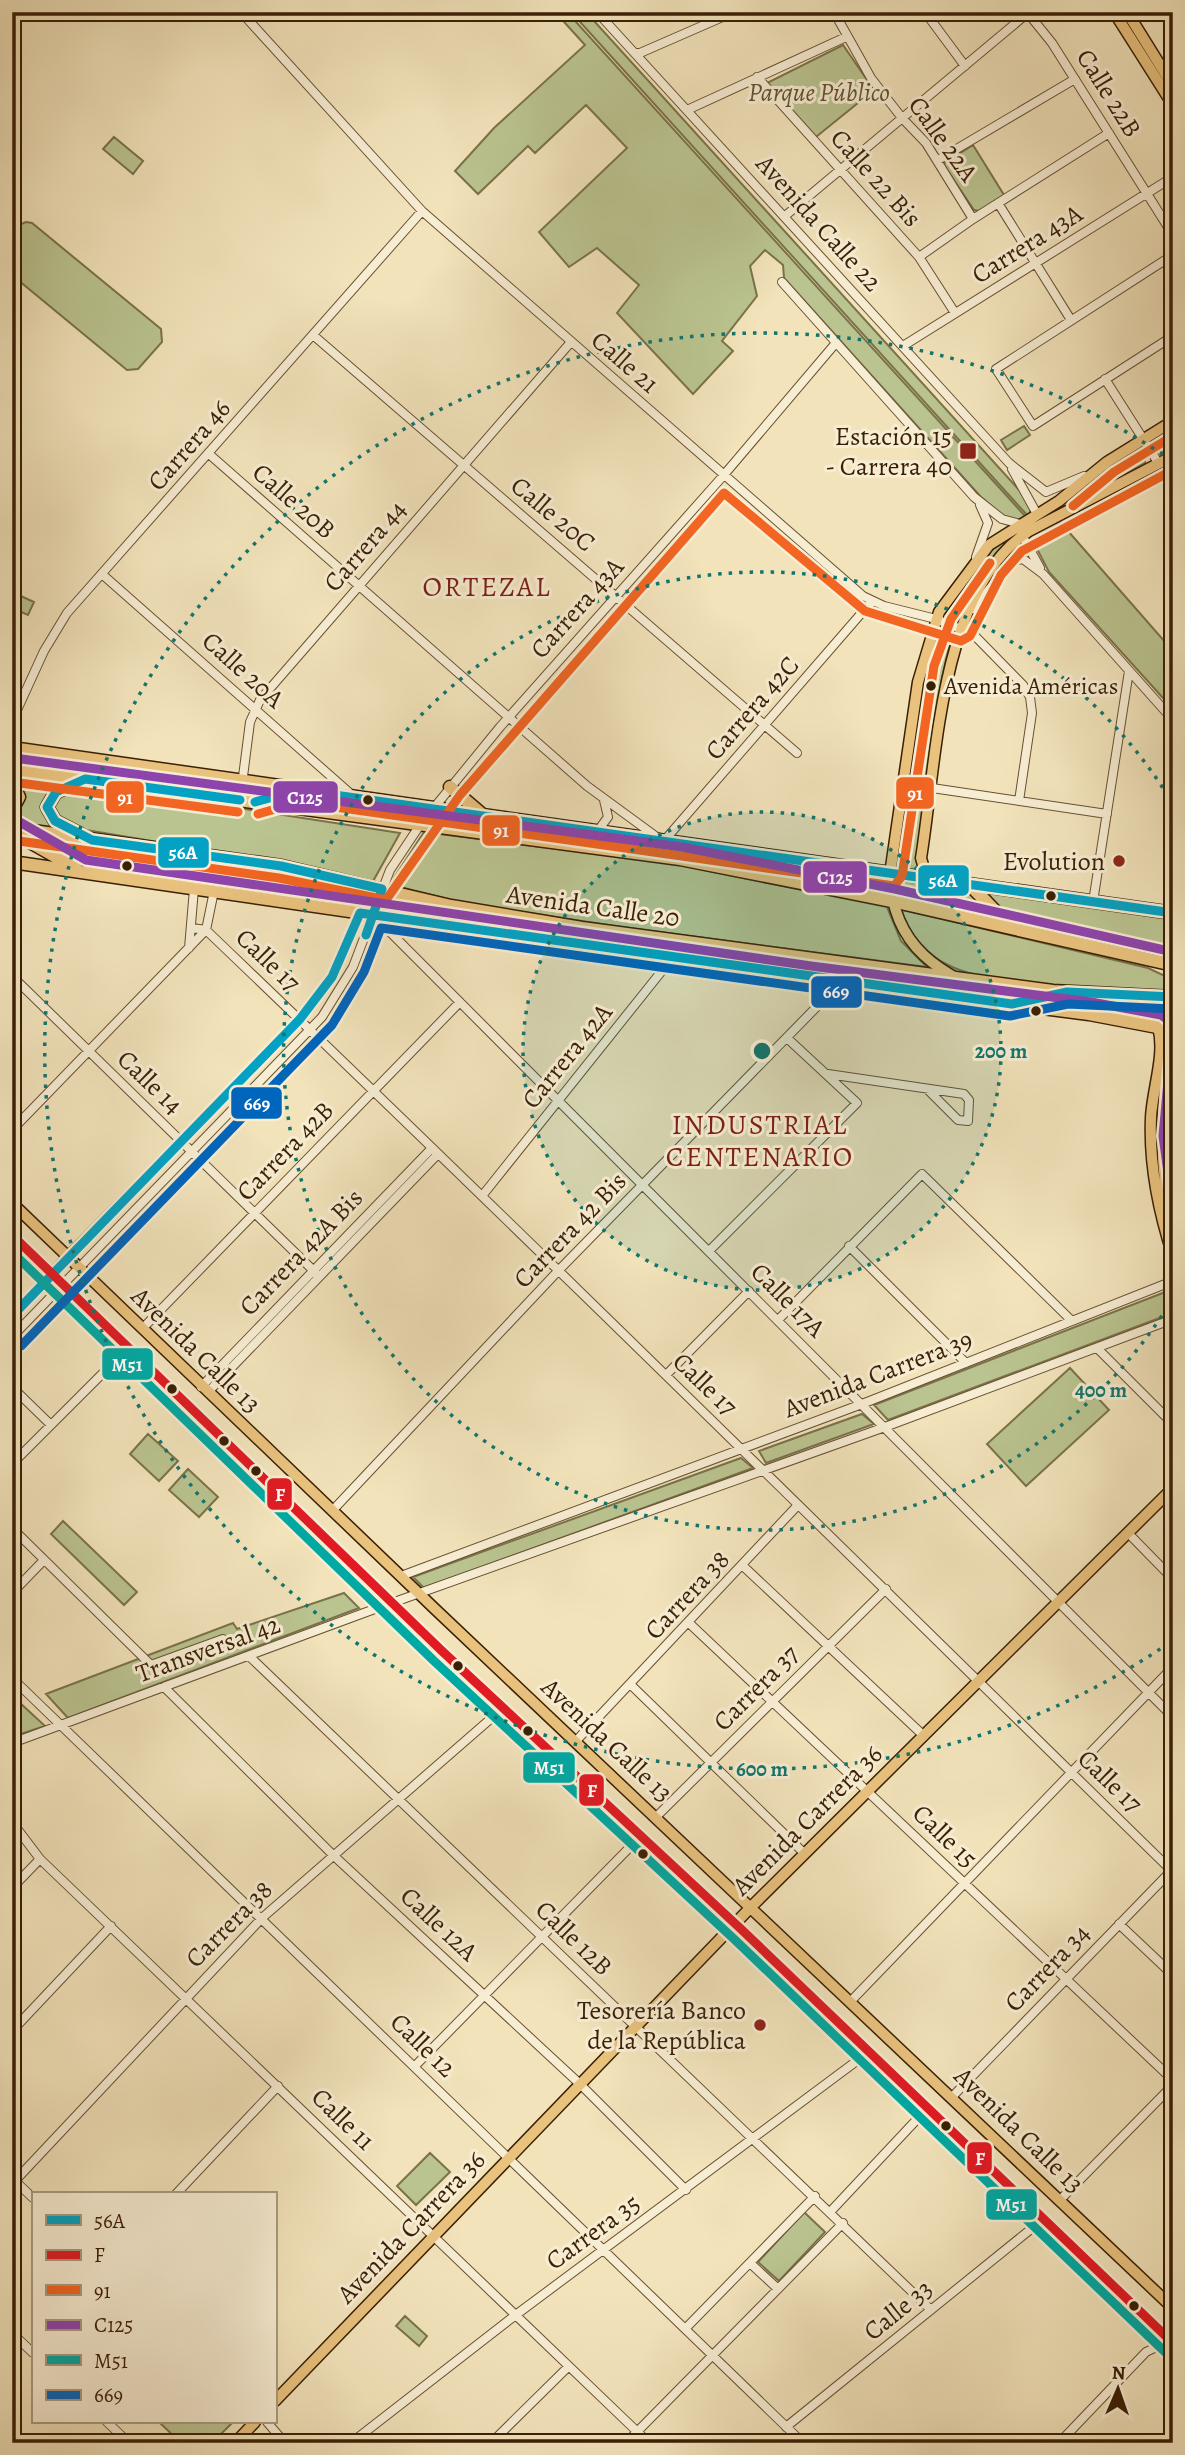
<svg xmlns="http://www.w3.org/2000/svg" width="1185" height="2455" font-family="Alegreya,serif">
	<style>
		.green { fill: #bac490; stroke: #7a724a; stroke-width: 2 }
		.lines { fill: none; stroke-linecap: round; stroke-linejoin: round }
		.minor-casing { stroke: #685032; stroke-width: 10 }
		.major-casing { stroke: #3a1f05; stroke-width: 13 }
		.highway-casing { stroke: #3a1f05; stroke-width: 15 }
		.minor { stroke: #f7edd3; stroke-width: 8 }
		.major { stroke: #e9c27e; stroke-width: 10 }
		.highway { stroke: #e9c27e; stroke-width: 12 }
		.bus-1-casing { stroke: #f7edd3; stroke-width: 14 }
		.bus-2-casing { stroke: #f7edd3; stroke-width: 14 }
		.bus-3-casing { stroke: #f7edd3; stroke-width: 14 }
		.bus-4-casing { stroke: #f7edd3; stroke-width: 14 }
		.bus-5-casing { stroke: #f7edd3; stroke-width: 14 }
		.bus-6-casing { stroke: #f7edd3; stroke-width: 14 }
		.bus-1 { stroke: #03a2c4; stroke-width: 9 }
		.bus-2 { stroke: #e01b24; stroke-width: 9 }
		.bus-3 { stroke: #f26522; stroke-width: 9 }
		.bus-4 { stroke: #8e44ad; stroke-width: 9 }
		.bus-5 { stroke: #00a9a4; stroke-width: 9 }
		.bus-6 { stroke: #0065bd; stroke-width: 9 }
		.ring { fill: none; stroke: #0f766e; stroke-width: 3.5; stroke-dasharray: 3.5 7 }
		.poi-dot { fill: #8f2418; stroke: #f7edd3; stroke-width: 2.5 }
		.bus-dot { fill: #3a1f05; stroke: #f7edd3; stroke-width: 2.5 }
		.labels { text-anchor: middle; dominant-baseline: central; stroke-width: 6; stroke-linejoin: round; paint-order: stroke }
		.bus-label { font-size: 24px; fill: #3a1f05; stroke: #f7edd3; text-anchor: start }
		.park-label { font-size: 26px; font-style: italic; fill: #60512f; stroke: #f7edd3 }
		.street-label { font-size: 26px; fill: #3a1f05; stroke: #f7edd3 }
		.poi-label { font-size: 26px; fill: #3a1f05; stroke: #f7edd3; text-anchor: end }
		.neighbourhood-label { font-size: 28px; letter-spacing: 2px; fill: #7a1f14; stroke: #f7edd3 }
		.centre { fill: #0f766e; stroke: #f7edd3; stroke-width: 3.5 }
		.ring-label { font-size: 21px; text-anchor: middle; font-weight: bold; fill: #0f766e; stroke: #f7edd3; stroke-width: 6; stroke-linejoin: round; paint-order: stroke }
		.line-badge { stroke: #f7edd3; stroke-width: 2.5 }
		.badge-label { font-size: 19px; text-anchor: middle; font-weight: bold; fill: #fff }
	</style>
	<rect width="100%" height="100%" fill="#f2e3bb"/>
	<filter id="stains"><feTurbulence type="fractalNoise" baseFrequency=".00286" numOctaves="4"/><feColorMatrix values="0 0 0 0 .2 0 0 0 0 .09 0 0 0 0 .02 0 0 0 .5 -.17"/></filter>
	<radialGradient id="worn" r=".72"><stop offset=".6" stop-color="#630" stop-opacity="0"/><stop offset="1" stop-color="#630" stop-opacity=".3"/></radialGradient>
	<path class="green" d="M 555,12 L 567,12 L 1025,516 C 1009,528 995,508 981,497 L 784,278 L 783,265 L 765,250 L 750,266 L 757,296 L 722,341 L 733,351 L 693,394 L 617,313 L 639,285 L 597,248 L 569,267 L 539,232 L 627,148 L 586,105 L 535,153 L 528,146 L 478,194 L 455,171 L 494,128 L 585,45 Z
		M 571,12 L 586,12 L 1021,492 L 1031,507 L 1030,513 L 1027,515 Z
		M 843,45 L 874,90 L 816,137 L 767,83 Z
		M 114,137 L 143,161 L 133,174 L 103,149 Z
		M 973,145 L 1004,195 L 979,211 L 974,210 L 943,164 Z
		M 26,222 L 32,223 L 161,329 L 162,342 L 138,369 L 127,370 L 12,275 C 12,258 5,228 26,222 Z
		M 1024,426 L 1030,435 L 1007,450 L 1001,440 Z
		M 1173,427 L 1173,447 L 1161,453 L 1154,438 Z
		M 1135,451 L 1145,454 L 1145,463 L 1067,504 L 1083,487 Z
		M 1061,523 L 1173,651 L 1172,708 L 1049,572 L 1035,545 L 1038,536 Z
		M 1024,528 L 991,560 L 959,617 L 947,617 L 945,610 L 989,552 Z
		M 12,592 L 34,602 L 28,615 L 12,608 Z
		M 938,632 L 951,637 L 942,678 L 918,849 L 919,873 L 896,871 L 924,682 Z
		M 12,754 L 236,786 L 238,789 L 229,793 L 12,765 Z
		M 12,775 L 66,783 L 49,790 L 42,803 L 46,818 L 61,830 L 12,823 L 23,799 Z
		M 89,785 L 400,833 L 372,883 L 297,865 L 86,830 L 67,825 L 55,816 L 55,798 L 70,790 Z
		M 304,795 L 390,807 L 396,816 L 278,799 Z
		M 446,815 L 649,843 L 654,850 L 442,821 Z
		M 424,832 L 669,863 L 887,907 L 901,941 L 927,967 L 621,927 L 463,903 L 396,886 L 394,878 Z
		M 31,838 L 244,870 L 285,896 L 77,865 Z
		M 678,848 L 816,868 L 818,874 L 815,878 L 807,878 L 682,853 Z
		M 829,869 L 883,877 L 883,889 L 881,892 L 831,883 L 827,879 Z
		M 261,871 L 324,880 L 369,893 L 362,908 L 310,900 Z
		M 896,877 L 966,890 L 989,912 L 939,900 L 929,903 L 897,895 Z
		M 987,891 L 1173,919 L 1171,958 L 1023,924 C 1006,917 995,907 987,891 Z
		M 388,898 L 562,931 L 561,938 L 388,912 L 385,906 Z
		M 900,909 L 1148,968 L 1165,976 L 1171,991 C 1113,988 997,990 948,965 C 925,954 908,933 900,909 Z
		M 576,936 L 672,947 L 671,954 L 574,940 Z
		M 689,949 L 891,979 L 903,988 L 687,956 Z
		M 1056,1000 L 1165,1004 L 1164,1021 L 1148,1015 Z
		M 1173,1289 L 1173,1313 L 888,1420 L 874,1405 Z
		M 1070,1368 L 1109,1410 L 1026,1486 L 987,1444 Z
		M 862,1414 L 874,1424 L 766,1463 L 759,1451 Z
		M 148,1434 L 178,1461 L 159,1481 L 130,1454 Z
		M 741,1458 L 753,1468 L 424,1588 L 413,1577 Z
		M 188,1469 L 218,1497 L 199,1517 L 169,1490 Z
		M 63,1521 L 137,1592 L 124,1605 L 51,1534 Z
		M 344,1593 L 359,1608 L 68,1718 L 46,1694 L 233,1623 L 237,1629 Z
		M 19,1702 L 45,1726 L 12,1737 L 12,1705 Z
		M 430,2153 L 450,2172 L 416,2205 L 397,2186 Z
		M 804,2212 L 825,2232 L 779,2281 L 758,2262 Z
		M 405,2316 L 427,2336 L 419,2346 L 396,2326 Z
		M 159,2422 L 233,2422 L 212,2443 L 181,2443 Z"/>
	<g class="lines">
		<g class="minor-casing">
			<path id="minor" d="M 241,12 L 422,211 L 863,596 L 884,606 L 936,619 L 973,634 L 1023,685 L 1030,697 L 1032,713 L 1019,801
				M 597,12 L 1009,463 L 1046,492 L 1084,476
				M 834,12 L 871,78 L 902,118 L 926,143 L 973,219
				M 925,12 L 965,66
				M 1027,12 L 1052,43 L 1173,235
				M 635,53 L 640,53 L 734,12
				M 757,77 L 919,257 L 955,313
				M 687,110 L 846,37
				M 938,160 L 1075,79
				M 998,203 L 1071,320
				M 785,216 L 1029,12
				M 1173,255 L 996,369 L 1033,426 L 1173,336
				M 919,257 L 973,219 L 1109,133
				M 782,282 L 974,497 L 1002,519 L 1020,524
				M 313,335 L 797,753
				M 903,346 L 1173,177
				M 1105,379 L 1159,464
				M 209,454 L 587,786 L 658,838
				M 1012,469 L 1037,514
				M 1022,535 L 1040,568
				M 976,557 L 988,523 L 980,505
				M 103,575 L 352,795
				M 973,609 L 1012,561 L 1023,559 L 1043,574 L 1166,712
				M 12,721 L 44,651 L 67,613 L 422,211
				M 932,788 L 1107,814
				M 240,800 L 250,722 L 260,700 L 571,342
				M 597,832 L 608,817 L 604,800
				M 663,842 L 872,601
				M 1093,902 L 1129,671
				M 373,915 L 1173,1717
				M 192,928 L 206,930 C 531,1241 851,1557 1173,1872
				M 189,948 L 194,889
				M 12,976 L 319,1276
				M 828,1074 L 964,1094 L 969,1100 L 968,1121 L 958,1120 L 927,1089
				M 12,1130 L 206,930 L 214,891
				M 482,1196 L 685,942
				M 849,1246 L 966,1363
				M 709,1251 L 857,1103 L 787,1038
				M 12,1316 L 67,1256 L 300,1019 L 332,977 L 360,913 L 377,897
				M 778,1320 L 922,1174 L 1072,1321
				M 142,1329 L 460,1002
				M 12,1337 L 322,1017 L 353,967 L 390,870 L 420,825 L 500,727 L 723,476 L 835,344
				M 1097,1348 L 1173,1424
				M 666,1375 L 749,1291
				M 12,1387 L 51,1425
				M 201,1387 L 432,1148
				M 208,1392 L 438,1154
				M 12,1464 L 121,1355
				M 332,1511 L 558,1271 L 841,982
				M 12,1528 L 151,1665 L 223,1639
				M 1128,1533 L 1173,1579
				M 743,1566 L 924,1736
				M 401,1576 L 862,1404 L 1173,1281
				M 12,1593 L 44,1560
				M 689,1623 L 1173,2080
				M 249,1656 L 931,2310
				M 12,1678 L 803,2443
				M 631,1685 L 805,1854
				M 164,1687 L 333,1855 L 581,2085 L 686,2190
				M 575,1742 L 798,1505
				M 12,1743 L 372,1610 L 885,1427 L 1173,1319
				M 656,1817 L 886,1589
				M 12,1822 L 40,1859 L 649,2443
				M 12,1888 L 40,1859
				M 1119,1924 L 1173,1975
				M 851,2001 L 1173,1667
				M 12,2031 L 111,1926
				M 415,2066 L 634,1843
				M 952,2097 L 1173,1869
				M 12,2178 L 33,2198
				M 12,2184 L 262,1918 L 495,1715
				M 176,2194 L 278,2086
				M 1060,2200 L 1173,2085
				M 831,2211 L 921,2115
				M 750,2263 L 778,2289
				M 685,2329 L 815,2196
				M 12,2333 L 33,2353
				M 107,2422 L 129,2443
				M 267,2422 L 285,2443
				M 786,2427 L 1036,2225
				M 351,2443 L 517,2314 L 862,2057
				M 491,2443 L 568,2367
				M 626,2443 L 843,2223
				M 1059,2443 L 1146,2352 L 1173,2339"/>
		</g>
		<g class="major-casing">
			<path id="major" d="M 1114,12 L 1173,105
				M 1127,12 L 1173,86
				M 12,23 L 21,12
				M 927,879 L 921,858 C 937,761 939,589 1029,531 L 1173,456
				M 1003,1000 C 941,974 892,949 890,874 L 918,682 L 939,612 L 989,545 L 1059,501 L 1107,462 L 1173,421
				M 1173,1010 C 1165,1083 1154,1153 1173,1226
				M 1158,1027 C 1166,1054 1152,1090 1151,1118 C 1149,1166 1158,1210 1173,1256
				M 12,1203 L 436,1610 L 1173,2308
				M 12,1249 C 397,1620 785,1986 1173,2355
				M 275,2401 L 752,1906 L 1173,1488
				M 235,2443 L 255,2422"/>
		</g>
		<g class="highway-casing">
			<path id="highway" d="M 12,748 L 1173,913
				M 12,770 L 680,859 L 892,901 L 1173,965
				M 12,782 L 19,797 L 12,810
				M 450,787 L 484,816
				M 12,828 L 281,866 L 451,906 L 582,928 L 1053,991 L 1173,997
				M 12,832 L 76,868
				M 80,834 L 55,821 L 47,807 L 56,792 L 84,780
				M 12,862 L 809,978 L 1089,1014 L 1173,1030
				M 241,864 L 302,903
				M 970,885 L 1000,916 L 1016,926"/>
		</g>
		<use href="#minor" class="minor"/>
		<use href="#major" class="major"/>
		<use href="#highway" class="highway"/>
		<g class="bus-1-casing">
			<path id="bus-1" d="M 240,800 L 85,779 L 56,792 L 47,807 L 55,821 L 92,840 L 281,866 L 382,889 L 366,935
				M 255,802 L 299,790 L 1173,913
				M 12,1316 L 300,1019 L 332,977 L 360,913 L 1012,1004 L 1067,992 L 1173,997"/>
		</g>
		<g class="bus-2-casing">
			<path id="bus-2" d="M 12,1235 L 442,1651 L 742,1930 L 1173,2343"/>
		</g>
		<g class="bus-3-casing">
			<path id="bus-3" d="M 1073,506 L 1114,472 L 1173,436
				M 12,782 L 238,812
				M 258,814 L 300,802 L 894,886 L 902,876 L 934,666 L 951,619 L 990,563
				M 12,840 L 279,878 L 386,900 L 460,795 L 724,493 L 865,611 L 961,641 L 970,636 L 1001,575 L 1022,551 L 1173,470"/>
		</g>
		<g class="bus-4-casing">
			<path id="bus-4" d="M 14,758 L 682,847 L 895,889 L 1173,952
				M 18,821 L 86,860 L 811,966 L 1091,1002 L 1161,1015 L 1169,1021 L 1172,1037 L 1163,1136 L 1173,1210"/>
		</g>
		<g class="bus-5-casing">
			<path id="bus-5" d="M 12,1252 L 433,1660 L 734,1939 L 1165,2352"/>
		</g>
		<g class="bus-6-casing">
			<path id="bus-6" d="M 21,1346 L 332,1025 L 364,972 L 381,928 L 1010,1016 L 1068,1004 L 1172,1009"/>
		</g>
		<use href="#bus-1" class="bus-1"/>
		<use href="#bus-2" class="bus-2"/>
		<use href="#bus-3" class="bus-3"/>
		<use href="#bus-4" class="bus-4"/>
		<use href="#bus-5" class="bus-5"/>
		<use href="#bus-6" class="bus-6"/>
	</g>
	<circle cx="762" cy="1051" r="239" fill="#0f766e" fill-opacity=".12"/>
	<g class="ring">
		<circle cx="762" cy="1051" r="239"/>
		<path d="M1173 1298A479 479 0 1 1 1173 804"/>
		<path d="M1169 1643A718 718 0 1 1 1169 459"/>
	</g>
	<g class="poi-dot">
		<rect x="959" y="442" width="18" height="18" rx="3.5"/>
		<circle cx="1119" cy="861" r="7"/>
		<circle cx="760" cy="2025" r="7"/>
	</g>
	<g class="bus-dot">
		<circle cx="931" cy="686" r="6"/>
		<circle cx="368" cy="800" r="6"/>
		<circle cx="127" cy="866" r="6"/>
		<circle cx="1051" cy="896" r="6"/>
		<circle cx="1036" cy="1011" r="6"/>
		<circle cx="172" cy="1389" r="6"/>
		<circle cx="224" cy="1441" r="6"/>
		<circle cx="256" cy="1471" r="6"/>
		<circle cx="458" cy="1666" r="6"/>
		<circle cx="528" cy="1731" r="6"/>
		<circle cx="643" cy="1854" r="6"/>
		<circle cx="946" cy="2126" r="6"/>
		<circle cx="1134" cy="2306" r="6"/>
	</g>
	<g class="labels">
		<g class="bus-label">
			<text x="944" y="686">Avenida Américas</text>
		</g>
		<g class="park-label">
			<text x="819" y="92">Parque Público</text>
		</g>
		<g class="street-label">
			<text transform="translate(1109 93) rotate(58)">Calle 22B</text>
			<text transform="translate(943 139) rotate(54)">Calle 22A</text>
			<text transform="translate(876 178) rotate(48)">Calle 22 Bis</text>
			<text transform="translate(819 223) rotate(48)">Avenida Calle 22</text>
			<text transform="translate(1027 244) rotate(-32)">Carrera 43A</text>
			<text transform="translate(625 362) rotate(41)">Calle 21</text>
			<text transform="translate(189 445) rotate(-49)">Carrera 46</text>
			<text transform="translate(294 501) rotate(41)">Calle 20B</text>
			<text transform="translate(553 514) rotate(40)">Calle 20C</text>
			<text transform="translate(365 546) rotate(-49)">Carrera 44</text>
			<text transform="translate(577 608) rotate(-48)">Carrera 43A</text>
			<text transform="translate(243 670) rotate(42)">Calle 20A</text>
			<text transform="translate(752 708) rotate(-49)">Carrera 42C</text>
			<text transform="translate(593 906) rotate(8)">Avenida Calle 20</text>
			<text transform="translate(268 960) rotate(44)">Calle 17</text>
			<text transform="translate(567 1056) rotate(-51)">Carrera 42A</text>
			<text transform="translate(150 1082) rotate(44)">Calle 14</text>
			<text transform="translate(285 1151) rotate(-46)">Carrera 42B</text>
			<text transform="translate(570 1230) rotate(-46)">Carrera 42 Bis</text>
			<text transform="translate(301 1252) rotate(-46)">Carrera 42A Bis</text>
			<text transform="translate(788 1300) rotate(45)">Calle 17A</text>
			<text transform="translate(196 1350) rotate(44)">Avenida Calle 13</text>
			<text transform="translate(878 1374) rotate(-21)">Avenida Carrera 39</text>
			<text transform="translate(705 1384) rotate(44)">Calle 17</text>
			<text transform="translate(687 1595) rotate(-47)">Carrera 38</text>
			<text transform="translate(208 1649) rotate(-20)">Transversal 42</text>
			<text transform="translate(756 1688) rotate(-45)">Carrera 37</text>
			<text transform="translate(607 1740) rotate(43)">Avenida Calle 13</text>
			<text transform="translate(1110 1781) rotate(44)">Calle 17</text>
			<text transform="translate(807 1820) rotate(-45)">Avenida Carrera 36</text>
			<text transform="translate(945 1836) rotate(44)">Calle 15</text>
			<text transform="translate(229 1924) rotate(-45)">Carrera 38</text>
			<text transform="translate(439 1924) rotate(43)">Calle 12A</text>
			<text transform="translate(574 1938) rotate(44)">Calle 12B</text>
			<text transform="translate(1047 1968) rotate(-46)">Carrera 34</text>
			<text transform="translate(423 2045) rotate(44)">Calle 12</text>
			<text transform="translate(343 2119) rotate(44)">Calle 11</text>
			<text transform="translate(1019 2130) rotate(44)">Avenida Calle 13</text>
			<text transform="translate(411 2227) rotate(-46)">Avenida Carrera 36</text>
			<text transform="translate(593 2232) rotate(-36)">Carrera 35</text>
			<text transform="translate(898 2310) rotate(-39)">Calle 33</text>
		</g>
		<g class="poi-label">
			<text x="952" y="436">Estación 15<tspan x="952" dy="30">- Carrera 40</tspan></text>
			<text x="1105" y="861">Evolution</text>
			<text x="746" y="2010">Tesorería Banco<tspan x="746" dy="30">de la República</tspan></text>
		</g>
		<g class="neighbourhood-label">
			<text x="487" y="587">ORTEZAL</text>
			<text x="760" y="1125">INDUSTRIAL<tspan x="760" dy="32">CENTENARIO</tspan></text>
		</g>
	</g>
	<circle cx="762" cy="1051" r="10" class="centre"/>
	<g class="ring-label">
		<text x="1001" y="1058">200 m</text>
		<text x="1101" y="1397">400 m</text>
		<text x="762" y="1776">600 m</text>
	</g>
	<g class="line-badge">
		<rect x="895" y="776" width="40" height="34" rx="7" fill="#f26522"/>
		<rect x="272" y="780" width="67" height="34" rx="7" fill="#8e44ad"/>
		<rect x="105" y="780" width="40" height="34" rx="7" fill="#f26522"/>
		<rect x="481" y="814" width="40" height="33" rx="7" fill="#f26522"/>
		<rect x="157" y="836" width="53" height="33" rx="7" fill="#03a2c4"/>
		<rect x="802" y="860" width="66" height="34" rx="7" fill="#8e44ad"/>
		<rect x="917" y="864" width="53" height="33" rx="7" fill="#03a2c4"/>
		<rect x="810" y="975" width="53" height="34" rx="7" fill="#0065bd"/>
		<rect x="230" y="1086" width="53" height="34" rx="7" fill="#0065bd"/>
		<rect x="101" y="1347" width="53" height="34" rx="7" fill="#00a9a4"/>
		<rect x="266" y="1477" width="27" height="34" rx="7" fill="#e01b24"/>
		<rect x="522" y="1751" width="54" height="33" rx="7" fill="#00a9a4"/>
		<rect x="578" y="1773" width="27" height="34" rx="7" fill="#e01b24"/>
		<rect x="966" y="2141" width="27" height="34" rx="7" fill="#e01b24"/>
		<rect x="985" y="2188" width="53" height="33" rx="7" fill="#00a9a4"/>
	</g>
	<g class="badge-label">
		<text x="915" y="800">91</text>
		<text x="305" y="804">C125</text>
		<text x="125" y="804">91</text>
		<text x="501" y="837">91</text>
		<text x="183" y="859">56A</text>
		<text x="835" y="884">C125</text>
		<text x="943" y="887">56A</text>
		<text x="836" y="998">669</text>
		<text x="257" y="1110">669</text>
		<text x="127" y="1371">M51</text>
		<text x="280" y="1501">F</text>
		<text x="549" y="1774">M51</text>
		<text x="592" y="1797">F</text>
		<text x="980" y="2165">F</text>
		<text x="1011" y="2211">M51</text>
	</g>
	<rect width="1185" height="2455" fill="none" stroke="#f2e3bb" stroke-width="42"/>
	<rect x="14" y="14" width="1157" height="2427" fill="none" stroke="#3a1f05" stroke-width="3.5"/>
	<rect x="21" y="21" width="1143" height="2413" fill="none" stroke="#3a1f05" stroke-width="2"/>
	<rect x="32" y="2192" width="245" height="231" fill="#f7edd3" stroke="#ab9b81" stroke-width="2"/>
	<rect x="46" y="2215" width="35" height="10" fill="#03a2c4" stroke="#ab9b81" stroke-width="2"/>
	<text x="94" y="2228" font-size="21" fill="#3a1f05">56A</text>
	<rect x="46" y="2250" width="35" height="10" fill="#e01b24" stroke="#ab9b81" stroke-width="2"/>
	<text x="94" y="2262" font-size="21" fill="#3a1f05">F</text>
	<rect x="46" y="2285" width="35" height="10" fill="#f26522" stroke="#ab9b81" stroke-width="2"/>
	<text x="94" y="2298" font-size="21" fill="#3a1f05">91</text>
	<rect x="46" y="2320" width="35" height="10" fill="#8e44ad" stroke="#ab9b81" stroke-width="2"/>
	<text x="94" y="2332" font-size="21" fill="#3a1f05">C125</text>
	<rect x="46" y="2355" width="35" height="10" fill="#00a9a4" stroke="#ab9b81" stroke-width="2"/>
	<text x="94" y="2368" font-size="21" fill="#3a1f05">M51</text>
	<rect x="46" y="2390" width="35" height="10" fill="#0065bd" stroke="#ab9b81" stroke-width="2"/>
	<text x="94" y="2402" font-size="21" fill="#3a1f05">669</text>
	<g transform="translate(1118 2389) rotate(2)" stroke="#f7edd3" stroke-width="5" paint-order="stroke">
	<path d="M0-5L12 26L0 18L-12 26Z" fill="#3a1f05"/>
	<text y="-10" font-size="19" font-weight="bold" text-anchor="middle" fill="#3a1f05">N</text>
	</g>
	<rect width="100%" height="100%" filter="url(#stains)"/>
	<rect width="100%" height="100%" fill="url(#worn)"/>
</svg>
